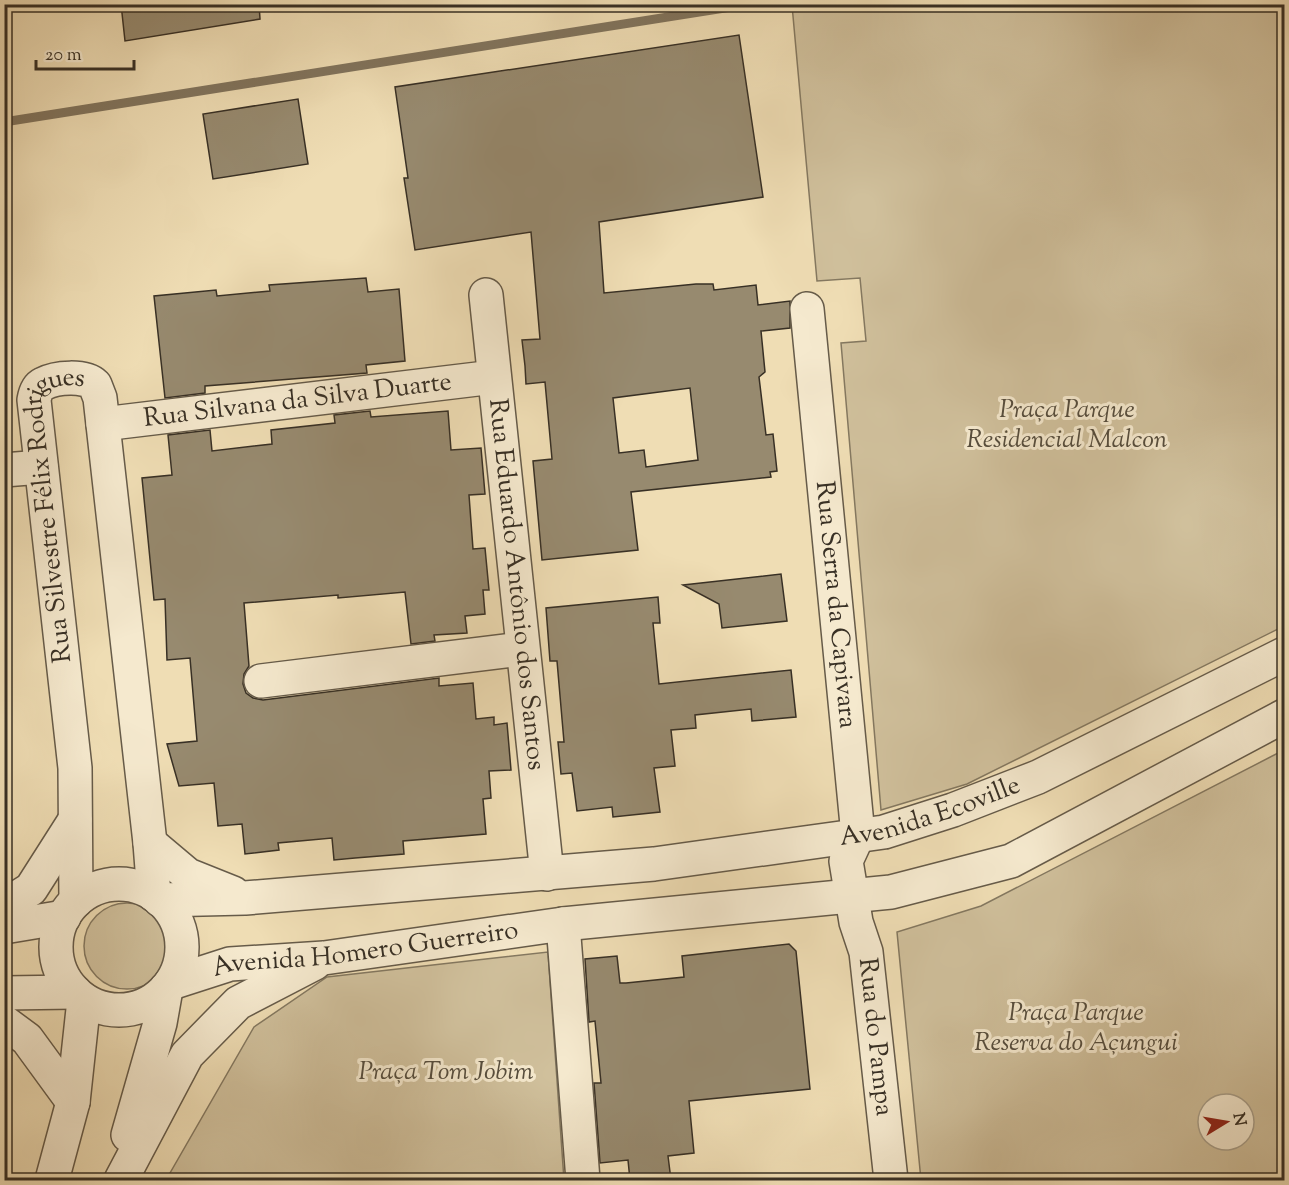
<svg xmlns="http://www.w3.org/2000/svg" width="1289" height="1185" font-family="'Sorts Mill Goudy',serif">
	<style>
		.green { fill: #d0c09c; stroke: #847860; stroke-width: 1.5; fill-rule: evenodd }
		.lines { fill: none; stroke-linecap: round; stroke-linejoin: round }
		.stream { stroke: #81745d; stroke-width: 9 }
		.building { fill: #978a6f; stroke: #383025; stroke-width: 1.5; fill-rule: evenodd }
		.minor-casing { stroke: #665b49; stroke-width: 36 }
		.minor { stroke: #f5e9ce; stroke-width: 33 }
		.labels { text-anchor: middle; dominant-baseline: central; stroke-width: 6; stroke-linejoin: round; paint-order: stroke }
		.street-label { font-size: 26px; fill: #383025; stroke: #f5e9ce }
		.park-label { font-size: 26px; font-style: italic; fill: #564d3d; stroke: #f5e9ce }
	</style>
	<rect width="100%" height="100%" fill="#efddb4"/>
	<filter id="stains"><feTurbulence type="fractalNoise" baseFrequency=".00333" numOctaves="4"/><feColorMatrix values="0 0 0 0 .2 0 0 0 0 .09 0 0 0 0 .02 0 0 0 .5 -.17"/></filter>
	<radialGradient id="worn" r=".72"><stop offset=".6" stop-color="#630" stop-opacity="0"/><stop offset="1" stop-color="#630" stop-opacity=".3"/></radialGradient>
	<path class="green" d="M 792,5 L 1284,5 L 1284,626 L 967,784 L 881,810 L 841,343 L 866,341 L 860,278 L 817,281 Z
		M 1284,750 L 1284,1180 L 921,1180 L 897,932 L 981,906 ZM 1208,1104 L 1244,1104 L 1244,1140 L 1208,1140 Z
		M84 946a43 43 0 1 1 86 0a43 43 0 1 1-86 0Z
		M 548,952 L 564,1180 L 166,1180 L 254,1027 L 327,977 Z"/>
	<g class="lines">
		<path class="stream" d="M 4,122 L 750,4"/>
	</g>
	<path class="building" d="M 121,4 L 259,4 L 260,19 L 125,41 Z
		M 739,35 L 763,197 L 599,222 L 604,293 L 696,284 L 713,284 L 714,290 L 756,285 L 758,305 L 790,301 L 790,328 L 761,331 L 765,372 L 759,377 L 766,435 L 773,434 L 777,471 L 770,472 L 771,477 L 631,492 L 638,550 L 542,560 L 533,461 L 552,459 L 545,382 L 526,384 L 525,366 L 522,340 L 540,339 L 531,232 L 415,250 L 404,178 L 408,178 L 395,87 ZM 690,388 L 698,460 L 646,467 L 644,450 L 619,453 L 613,398 Z
		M 298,99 L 308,164 L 213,179 L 203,114 Z
		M 366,278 L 368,292 L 399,289 L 405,361 L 366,365 L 367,373 L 205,386 L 205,393 L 165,398 L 154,296 L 216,290 L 217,296 L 270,291 L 269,285 Z
		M 370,411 L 371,417 L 448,411 L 451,450 L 481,448 L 485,494 L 469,495 L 473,549 L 485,548 L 489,590 L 483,590 L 485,614 L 465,616 L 467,633 L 434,635 L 435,641 L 411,644 L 405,592 L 338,598 L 338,595 L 244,603 L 249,666 L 244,674 L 243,684 L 246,693 L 253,698 L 263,700 L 439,678 L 439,686 L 473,683 L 476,719 L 494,717 L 494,725 L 507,723 L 511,770 L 489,771 L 491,798 L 483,799 L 486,834 L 403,841 L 404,854 L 355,858 L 334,860 L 332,838 L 278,843 L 279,850 L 245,854 L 242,824 L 218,826 L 214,783 L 179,786 L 167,744 L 197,741 L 190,658 L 167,660 L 165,599 L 154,600 L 142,478 L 172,475 L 168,435 L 210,430 L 212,451 L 272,444 L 271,430 L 335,423 L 334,415 Z
		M 781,574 L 787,621 L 722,628 L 719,604 L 683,585 Z
		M 658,597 L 660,623 L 653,623 L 659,684 L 791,670 L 796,717 L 752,721 L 751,709 L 695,715 L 696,728 L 671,730 L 675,766 L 654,768 L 660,812 L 613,817 L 612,807 L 577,811 L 572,773 L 561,774 L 558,742 L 564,742 L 557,661 L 550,661 L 546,608 Z
		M 789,944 L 796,951 L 810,1089 L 689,1101 L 694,1153 L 668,1156 L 671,1180 L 630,1180 L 628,1160 L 600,1163 L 594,1083 L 601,1083 L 595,1021 L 589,1022 L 585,959 L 617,956 L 620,983 L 626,983 L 684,977 L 682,956 Z"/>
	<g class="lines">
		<g class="minor-casing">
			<g id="minor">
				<path id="s1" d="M 486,295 L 547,874"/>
				<path id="s2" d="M 807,309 L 858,835 L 846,861 L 856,922 L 866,952 L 891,1180"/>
				<path id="s3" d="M 103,424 L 494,377"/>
				<path d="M 4,470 L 41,467"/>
				<path d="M 261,681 L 521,649"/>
				<path d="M 150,843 L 188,875 L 233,893"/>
				<circle cx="119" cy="947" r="63"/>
				<path id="s4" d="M 160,900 L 245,898 L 654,864 L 884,832 L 953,810 L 1038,777 L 1284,654"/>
				<path id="s5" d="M 76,901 L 75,768 L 34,400 C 35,394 37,387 43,384 C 56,377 85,375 95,385 L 100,398 L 150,843 L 154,895"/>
				<path d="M 4,906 L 31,889 L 75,820"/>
				<path d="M 563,924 L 583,1180"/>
				<path d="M 4,927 L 64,917"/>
				<path id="s6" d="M 171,983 L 230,964 L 324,958 L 563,924 L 891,892 L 1011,861 L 1284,716"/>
				<path d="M 4,993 L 75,992"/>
				<path d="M 4,1022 L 27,1039 L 73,1102"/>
				<path d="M 128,1135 L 160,1023 L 166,989"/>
				<path d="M 52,1180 L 73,1102 L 84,1000"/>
				<path d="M 121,1180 L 187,1055 L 238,1003 L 315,963"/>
			</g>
		</g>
		<use href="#minor" class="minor"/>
	</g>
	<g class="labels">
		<g class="street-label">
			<text stroke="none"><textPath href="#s3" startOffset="196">Rua Silvana da Silva Duarte</textPath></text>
			<text stroke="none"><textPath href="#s5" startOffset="402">Rua Silvestre Félix Rodrigues</textPath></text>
			<text stroke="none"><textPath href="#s1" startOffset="291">Rua Eduardo Antônio dos Santos</textPath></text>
			<text stroke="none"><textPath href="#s2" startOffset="297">Rua Serra da Capivara</textPath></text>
			<text stroke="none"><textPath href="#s4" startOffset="777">Avenida Ecoville</textPath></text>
			<text stroke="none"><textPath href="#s6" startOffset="198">Avenida Homero Guerreiro</textPath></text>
			<text stroke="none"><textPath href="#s2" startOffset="736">Rua do Pampa</textPath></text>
		</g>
		<g class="park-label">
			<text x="1067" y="410">Praça Parque<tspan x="1067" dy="30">Residencial Malcon</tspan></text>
			<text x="1076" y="1013">Praça Parque<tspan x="1076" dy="30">Reserva do Açungui</tspan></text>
			<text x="446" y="1072">Praça Tom Jobim</text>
		</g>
	</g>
	<rect width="1289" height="1185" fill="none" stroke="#efddb4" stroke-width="24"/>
	<rect x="6" y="6" width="1277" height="1173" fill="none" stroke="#383025" stroke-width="3"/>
	<rect x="12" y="12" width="1265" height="1161" fill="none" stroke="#383025" stroke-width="1.5"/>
	<g transform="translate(1226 1122) rotate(79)"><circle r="28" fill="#f5e9ce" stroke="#a99f8a" stroke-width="1.5"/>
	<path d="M0-4.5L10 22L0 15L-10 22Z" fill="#8f2418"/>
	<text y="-9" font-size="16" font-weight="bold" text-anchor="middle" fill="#383025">N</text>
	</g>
	<path d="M36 60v9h98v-9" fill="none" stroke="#383025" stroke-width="3"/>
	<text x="45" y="60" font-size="18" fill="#383025" stroke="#f5e9ce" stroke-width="4.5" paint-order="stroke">20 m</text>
	<rect width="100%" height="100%" filter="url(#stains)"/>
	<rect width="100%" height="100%" fill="url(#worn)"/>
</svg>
